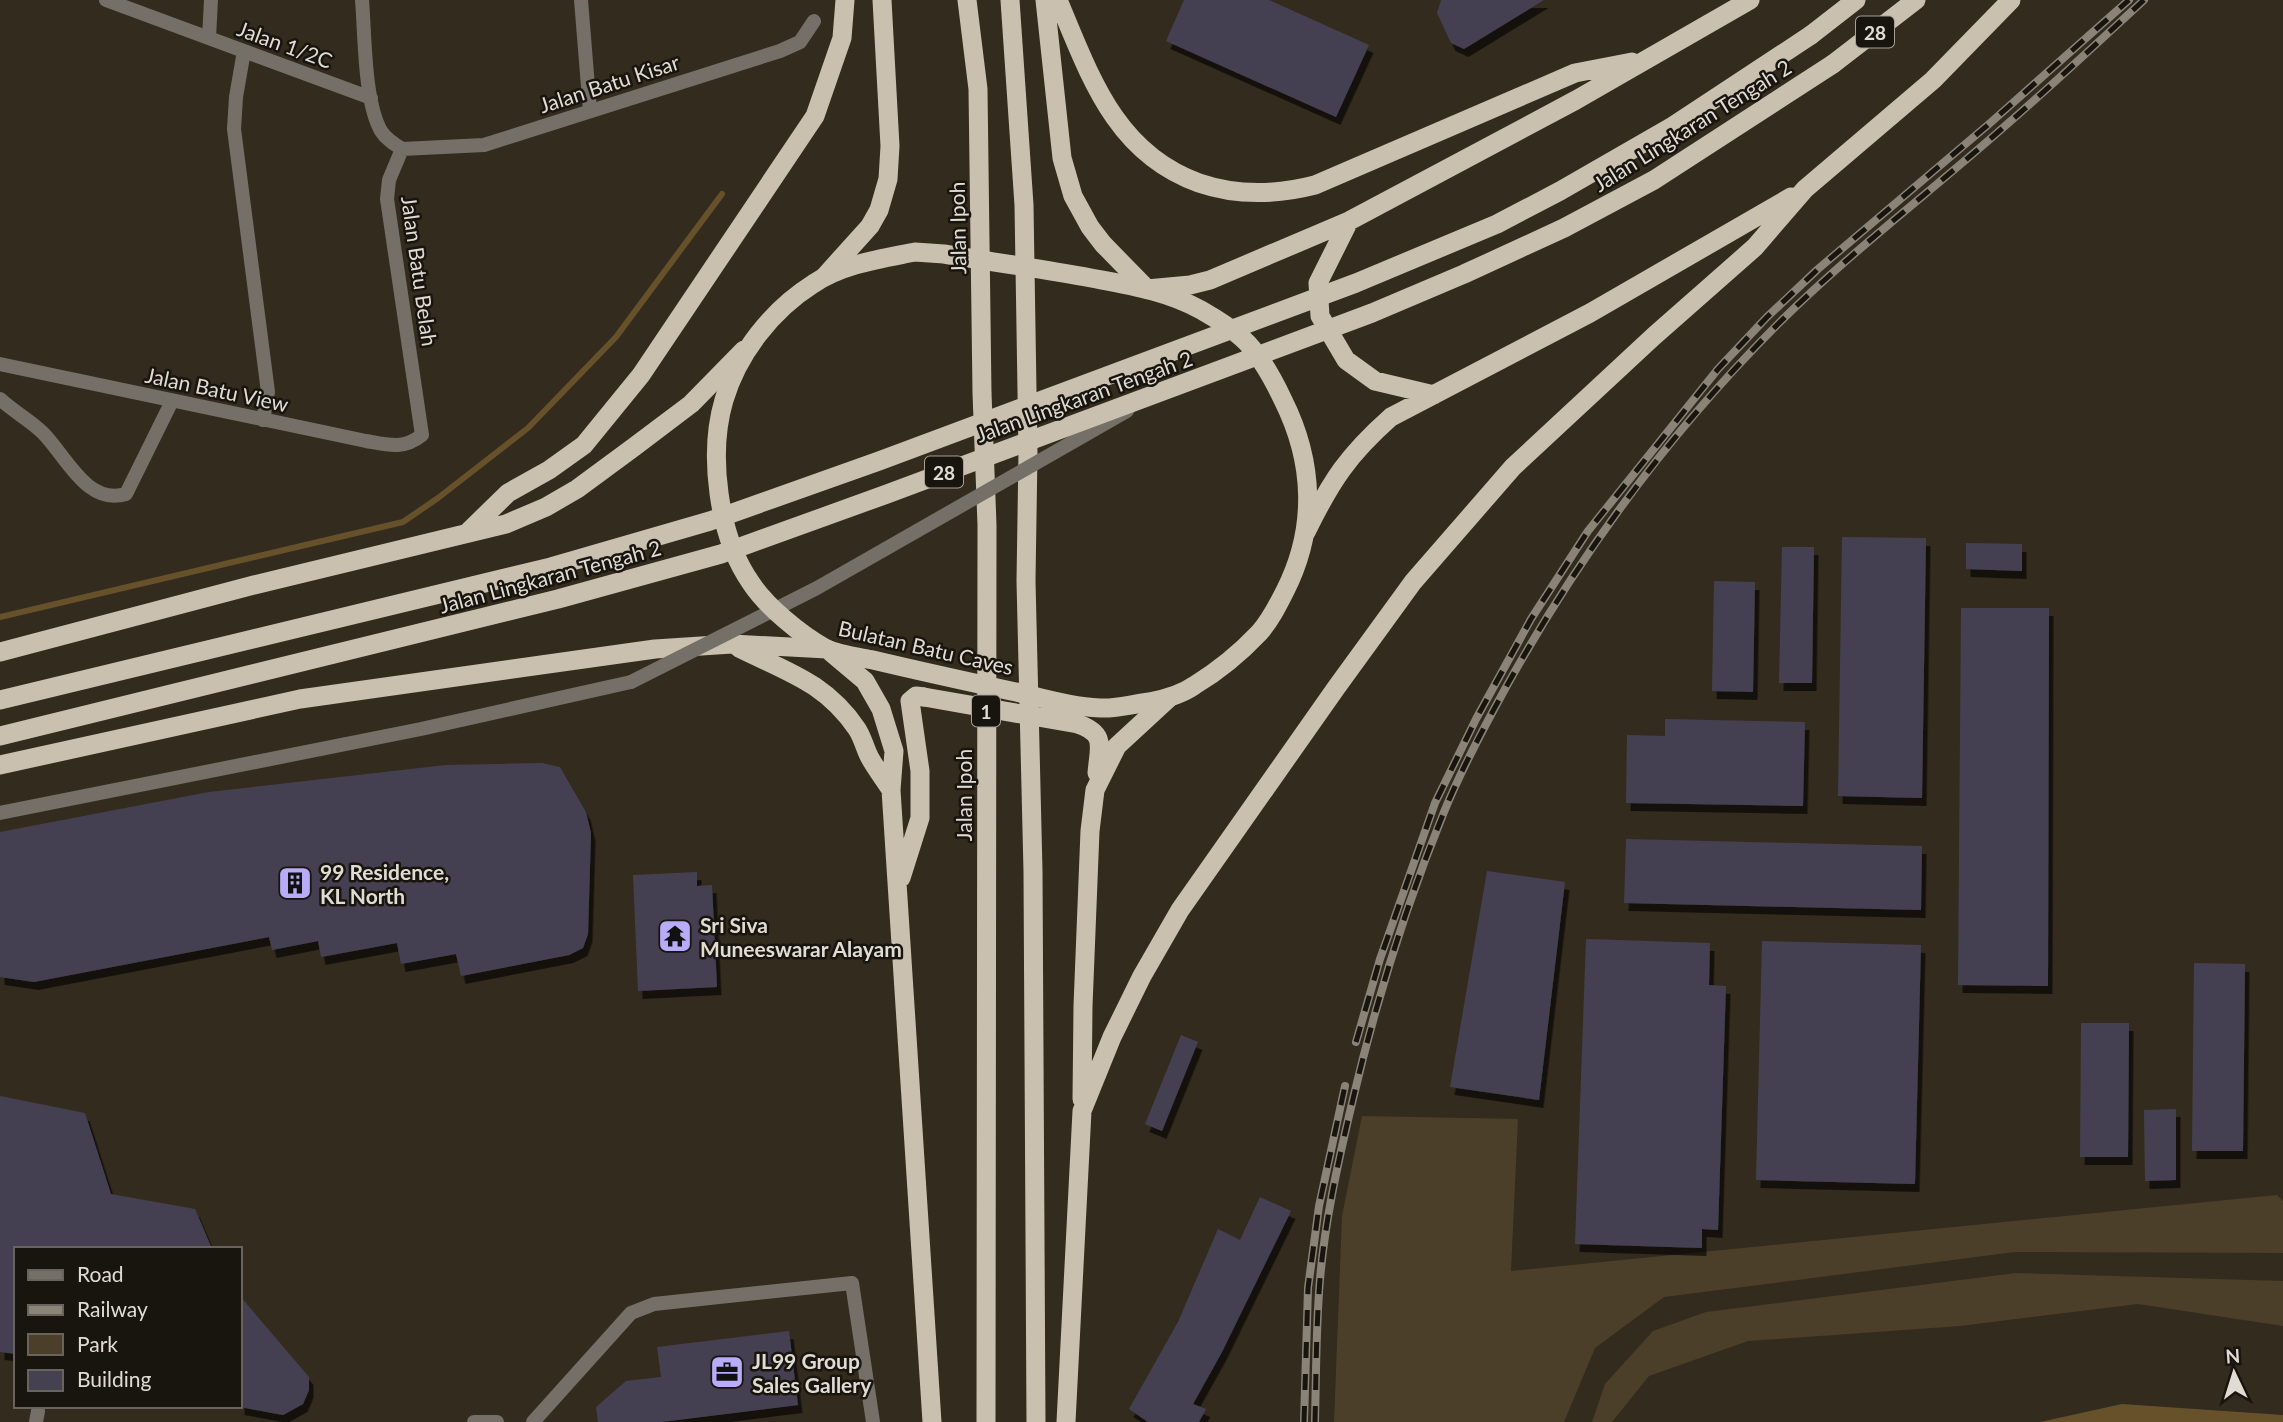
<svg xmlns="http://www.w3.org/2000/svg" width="2283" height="1422" font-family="Lato,sans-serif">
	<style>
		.green { fill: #4c3f29 }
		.water { fill: #66512b }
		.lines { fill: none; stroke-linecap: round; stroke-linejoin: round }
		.stream { stroke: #66512b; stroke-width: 6 }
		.building { fill: #444151; filter: url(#shadow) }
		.minor { stroke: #747068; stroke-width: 14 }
		.tertiary { stroke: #747068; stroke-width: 14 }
		.trunk { stroke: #cac0b0; stroke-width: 19 }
		.rail-casing { stroke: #8a8478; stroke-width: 8 }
		.rail { stroke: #18140e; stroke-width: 5; stroke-dasharray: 16; stroke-linecap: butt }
		.minor-bridge { stroke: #747068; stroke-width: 14 }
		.trunk-bridge { stroke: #cac0b0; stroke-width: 19 }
		.labels { text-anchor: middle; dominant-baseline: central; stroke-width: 5; stroke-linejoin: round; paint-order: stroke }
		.shield { fill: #18140e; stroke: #a5a098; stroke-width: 2 }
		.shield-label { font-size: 19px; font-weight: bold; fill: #e1dcd3 }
		.street-label { font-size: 21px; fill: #e1dcd3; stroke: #18140e }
		.poi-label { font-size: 21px; font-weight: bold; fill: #e1dcd3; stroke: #18140e; text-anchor: start }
	</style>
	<defs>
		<filter id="shadow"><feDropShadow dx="4.5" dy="8" stdDeviation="0" flood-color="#0009"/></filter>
	</defs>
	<rect width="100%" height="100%" fill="#332b1d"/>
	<path class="green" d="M 1362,1116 L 1518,1119 L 1511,1271 L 2277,1195 L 2283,1201 L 2283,1253 L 2015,1252 L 1664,1297 L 1595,1348 L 1564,1422 L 1334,1422 L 1342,1216 Z
		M 2016,1273 L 2283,1281 L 2283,1326 L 2138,1304 L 1960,1326 L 1748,1341 L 1649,1376 L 1612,1422 L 1592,1422 L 1605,1384 L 1653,1331 L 1706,1312 Z"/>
	<path class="water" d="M 2122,1404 L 2283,1415 L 2283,1422 L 2040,1422 Z"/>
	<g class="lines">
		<path class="stream" d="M 0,617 L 403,522 L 438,498 L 528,428 L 616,337 L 722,194"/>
	</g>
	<path class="building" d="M 1184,0 L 1269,0 L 1369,45 L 1336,117 L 1166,41 Z
		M 1441,0 L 1544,0 L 1464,49 L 1451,43 L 1437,13 Z
		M 1842,537 L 1926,538 L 1922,798 L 1838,796 Z
		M 1966,543 L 2022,544 L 2022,571 L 1966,569 Z
		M 1782,547 L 1814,547 L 1812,683 L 1779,683 Z
		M 1714,581 L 1755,582 L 1753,692 L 1712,691 Z
		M 1961,608 L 2049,608 L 2048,986 L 1958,985 Z
		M 1665,719 L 1805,722 L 1803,806 L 1626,803 L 1627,735 L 1665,736 Z
		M 542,763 L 560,767 L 586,812 L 591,833 L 588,934 L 583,948 L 569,955 L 461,976 L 456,954 L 401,964 L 397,943 L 321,957 L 318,941 L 272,950 L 269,937 L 34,982 L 0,977 L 0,832 L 209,792 L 446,765 Z
		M 1626,839 L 1922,846 L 1921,910 L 1624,903 Z
		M 1487,871 L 1565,882 L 1539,1100 L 1450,1087 Z
		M 697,872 L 697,886 L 712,885 L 717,987 L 638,991 L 633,875 Z
		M 1586,939 L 1710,943 L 1709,985 L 1726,986 L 1718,1230 L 1702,1229 L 1702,1248 L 1575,1244 Z
		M 1762,941 L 1921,945 L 1915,1184 L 1756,1180 Z
		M 2194,963 L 2245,964 L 2243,1151 L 2192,1151 Z
		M 2081,1023 L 2129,1023 L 2128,1157 L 2080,1157 Z
		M 1181,1035 L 1198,1042 L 1162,1131 L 1145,1124 Z
		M 0,1096 L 85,1113 L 111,1194 L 195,1209 L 212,1249 L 16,1249 L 16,1354 L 0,1352 Z
		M 2176,1109 L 2176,1180 L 2145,1181 L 2144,1110 Z
		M 1260,1197 L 1291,1211 L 1222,1352 L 1193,1404 L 1206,1409 L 1199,1422 L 1148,1422 L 1129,1409 L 1178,1322 L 1218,1229 L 1240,1240 Z
		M 240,1296 L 309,1377 L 309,1390 L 303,1404 L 283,1415 L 240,1407 Z
		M 789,1331 L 798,1405 L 661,1422 L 598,1422 L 596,1407 L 626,1381 L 661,1377 L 657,1347 Z"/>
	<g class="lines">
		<path class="minor" d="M 106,0 L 371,98
			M 362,0 C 365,35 364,101 381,131 C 386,139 394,144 402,149
			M 581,0 L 590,111
			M 209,38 L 211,0
			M 244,51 L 236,97 L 234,129 L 268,392 L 263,420
			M 402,149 L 484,145 L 780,51 L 800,42 L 814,21
			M 0,364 L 366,441 C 388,445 403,450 422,435 L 387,199 L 389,180 L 402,149
			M 0,399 C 14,412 30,420 43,433 C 66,456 87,506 126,494 L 172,401
			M 0,813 L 421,729 L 631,682
			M 36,1422 L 38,1411
			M 533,1422 L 631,1313 L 654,1304 L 852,1283 L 873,1422"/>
		<path class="tertiary" d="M 474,1422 L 497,1422"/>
		<path class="trunk" d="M 967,0 L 978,89 L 982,393 L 987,525 L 986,1422
			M 1010,0 L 1024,205 L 1028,453 L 1026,581 L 1033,871 L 1036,1422
			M 1045,0 L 1062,158 L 1073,196 L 1090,227 L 1103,244 L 1147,289 L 1190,285 L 1210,280 L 1349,221 L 1576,100 L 1750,0
			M 1058,0 C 1090,76 1115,153 1199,183 C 1237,196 1276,195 1315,185 L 1575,73 L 1632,62
			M 1811,35 L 1856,0
			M 1833,64 L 1916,0
			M 1349,221 L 1318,283 L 1320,316 L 1346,360 L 1375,381 L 1434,395
			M 825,276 L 870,226 L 879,210 L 888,179 L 890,146 L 882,0
			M 1306,532 C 1331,481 1348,455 1391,417 L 1590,313 L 1791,197
			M 467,533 L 508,493 L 549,470 L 584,445 L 641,375 L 815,116 L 842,38 L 845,0
			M 739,648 C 787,672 825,682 857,729 C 863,738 865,749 870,758 C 876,769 884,779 891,790
			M 0,652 L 254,585 L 506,524 L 546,507 L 577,489 L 634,447 L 691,404 L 744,350
			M 1078,724 C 1107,734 1099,747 1097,773
			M 0,765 L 300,699 L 655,649 L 732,644 L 827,649 L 865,681 L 881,709 L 894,751 L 891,790 L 932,1422
			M 901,878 L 920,818 L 920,771 L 910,701 L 916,696 L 924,697
			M 1082,1099 L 1083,1006 L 1090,831 L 1095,790 L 1117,746 L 1169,698
			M 1066,1422 L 1082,1111 L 1112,1037 L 1142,976 L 1180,910 L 1336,688 L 1413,582 L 1513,467 L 1654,336 L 1755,247 L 1805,189 L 1933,80 L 2011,0"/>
		<g class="rail-casing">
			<path id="rail" d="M 1356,1042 L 1380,959 L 1435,803 L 1476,719 L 1531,619 L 1588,531 L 1718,369 L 1767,317 L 1818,269 L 1989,124 L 2129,0
				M 1304,1422 L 1308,1288 L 1319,1206 L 1345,1086
				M 1315,1422 C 1316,1379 1316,1336 1319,1293 C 1323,1228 1338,1162 1353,1099 C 1376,1001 1406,905 1444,812 C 1461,770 1483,729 1505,689 C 1578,557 1670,432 1777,325 C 1846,256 1924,197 1997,133 C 2047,90 2095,45 2144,0"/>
		</g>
		<use href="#rail" class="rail"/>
		<path class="minor-bridge" d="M 631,682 L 817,588 L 1127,411"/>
		<path class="trunk-bridge" d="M 915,252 L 944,254 C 993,262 1042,269 1091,278 C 1128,285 1167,291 1201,310 C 1215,318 1231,328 1242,338 C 1258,352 1274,381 1283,400 C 1314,462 1317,528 1285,591 C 1278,605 1270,621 1259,633 C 1241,652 1218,671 1195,685 C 1181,695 1166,699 1149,702 C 1133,704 1116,709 1100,708 C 1070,707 1040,697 1011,691 C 965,681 919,671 873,660 C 858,657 839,655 825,648 C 801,635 766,606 751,583 C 718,536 708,454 724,400 C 738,353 772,310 813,284 C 843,264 880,259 915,252 Z
			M 924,697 L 1078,724
			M 0,700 L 551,567 L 710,521 L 879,461 L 1356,283 L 1497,224 L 1560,191 L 1673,126 L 1811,35
			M 0,736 L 558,599 L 721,554 L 887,494 L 1372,313 L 1464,274 L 1564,228 L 1654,180 L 1833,64"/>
	</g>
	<defs>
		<g id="building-square" transform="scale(1.75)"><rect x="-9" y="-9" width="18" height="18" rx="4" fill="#b8abf7" stroke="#18140e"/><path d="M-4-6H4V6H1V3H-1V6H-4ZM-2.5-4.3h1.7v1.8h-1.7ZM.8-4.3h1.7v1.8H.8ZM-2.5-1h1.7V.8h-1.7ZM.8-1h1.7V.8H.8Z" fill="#111"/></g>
		<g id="temple-square" transform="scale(1.75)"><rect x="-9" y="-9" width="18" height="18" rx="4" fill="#b8abf7" stroke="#18140e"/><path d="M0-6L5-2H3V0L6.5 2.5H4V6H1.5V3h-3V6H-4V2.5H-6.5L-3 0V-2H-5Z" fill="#111"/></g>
		<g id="office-square" transform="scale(1.75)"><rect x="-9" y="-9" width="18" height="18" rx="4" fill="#b8abf7" stroke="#18140e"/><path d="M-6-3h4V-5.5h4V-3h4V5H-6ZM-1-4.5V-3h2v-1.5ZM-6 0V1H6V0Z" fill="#111"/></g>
	</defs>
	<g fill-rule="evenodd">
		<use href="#building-square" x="295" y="883"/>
		<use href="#temple-square" x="675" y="936"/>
		<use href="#office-square" x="727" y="1372"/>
	</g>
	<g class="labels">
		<g class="shield">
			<rect x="1856" y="16.5" width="38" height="31" rx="5"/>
			<rect x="925" y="456.5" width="38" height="31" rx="5"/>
			<rect x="972" y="695.5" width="28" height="31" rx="5"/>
		</g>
		<g class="shield-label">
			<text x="1875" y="32">28</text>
			<text x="944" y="472">28</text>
			<text x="986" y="711">1</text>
		</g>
		<g class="street-label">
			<text transform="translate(285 44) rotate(20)">Jalan 1/2C</text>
			<text transform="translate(609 83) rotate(-18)">Jalan Batu Kisar</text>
			<text transform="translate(1692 125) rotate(-32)">Jalan Lingkaran Tengah 2</text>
			<text transform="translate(957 228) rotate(-91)">Jalan Ipoh</text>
			<text transform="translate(420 271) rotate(82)">Jalan Batu Belah</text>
			<text transform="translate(217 389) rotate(12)">Jalan Batu View</text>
			<text transform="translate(1084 396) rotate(-20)">Jalan Lingkaran Tengah 2</text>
			<text transform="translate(550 576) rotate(-15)">Jalan Lingkaran Tengah 2</text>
			<text transform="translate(926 647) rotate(13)">Bulatan Batu Caves</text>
			<text transform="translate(963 795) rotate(-90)">Jalan Ipoh</text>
		</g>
		<g class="poi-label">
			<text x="320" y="871">99 Residence,<tspan x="320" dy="24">KL North</tspan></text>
			<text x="700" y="924">Sri Siva<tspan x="700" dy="24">Muneeswarar Alayam</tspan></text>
			<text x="752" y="1360">JL99 Group<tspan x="752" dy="24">Sales Gallery</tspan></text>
		</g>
	</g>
	<rect x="14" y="1247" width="228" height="161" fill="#18140e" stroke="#68645d" stroke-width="2"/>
	<rect x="28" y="1270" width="35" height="10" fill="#747068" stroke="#68645d" stroke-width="2"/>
	<text x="77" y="1282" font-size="21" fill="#e1dcd3">Road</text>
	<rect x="28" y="1305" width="35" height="10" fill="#8a8478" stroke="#68645d" stroke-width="2"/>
	<text x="77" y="1317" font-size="21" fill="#e1dcd3">Railway</text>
	<rect x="28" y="1334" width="35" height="21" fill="#4c3f29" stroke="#68645d" stroke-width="2"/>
	<text x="77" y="1352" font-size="21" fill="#e1dcd3">Park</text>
	<rect x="28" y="1370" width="35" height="21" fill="#444151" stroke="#68645d" stroke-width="2"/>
	<text x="77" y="1387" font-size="21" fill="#e1dcd3">Building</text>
	<g transform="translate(2234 1373) rotate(356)" stroke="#18140e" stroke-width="5" paint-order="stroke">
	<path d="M0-5L12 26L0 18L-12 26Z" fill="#e1dcd3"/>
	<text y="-10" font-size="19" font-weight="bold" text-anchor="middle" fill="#e1dcd3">N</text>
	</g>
</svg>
